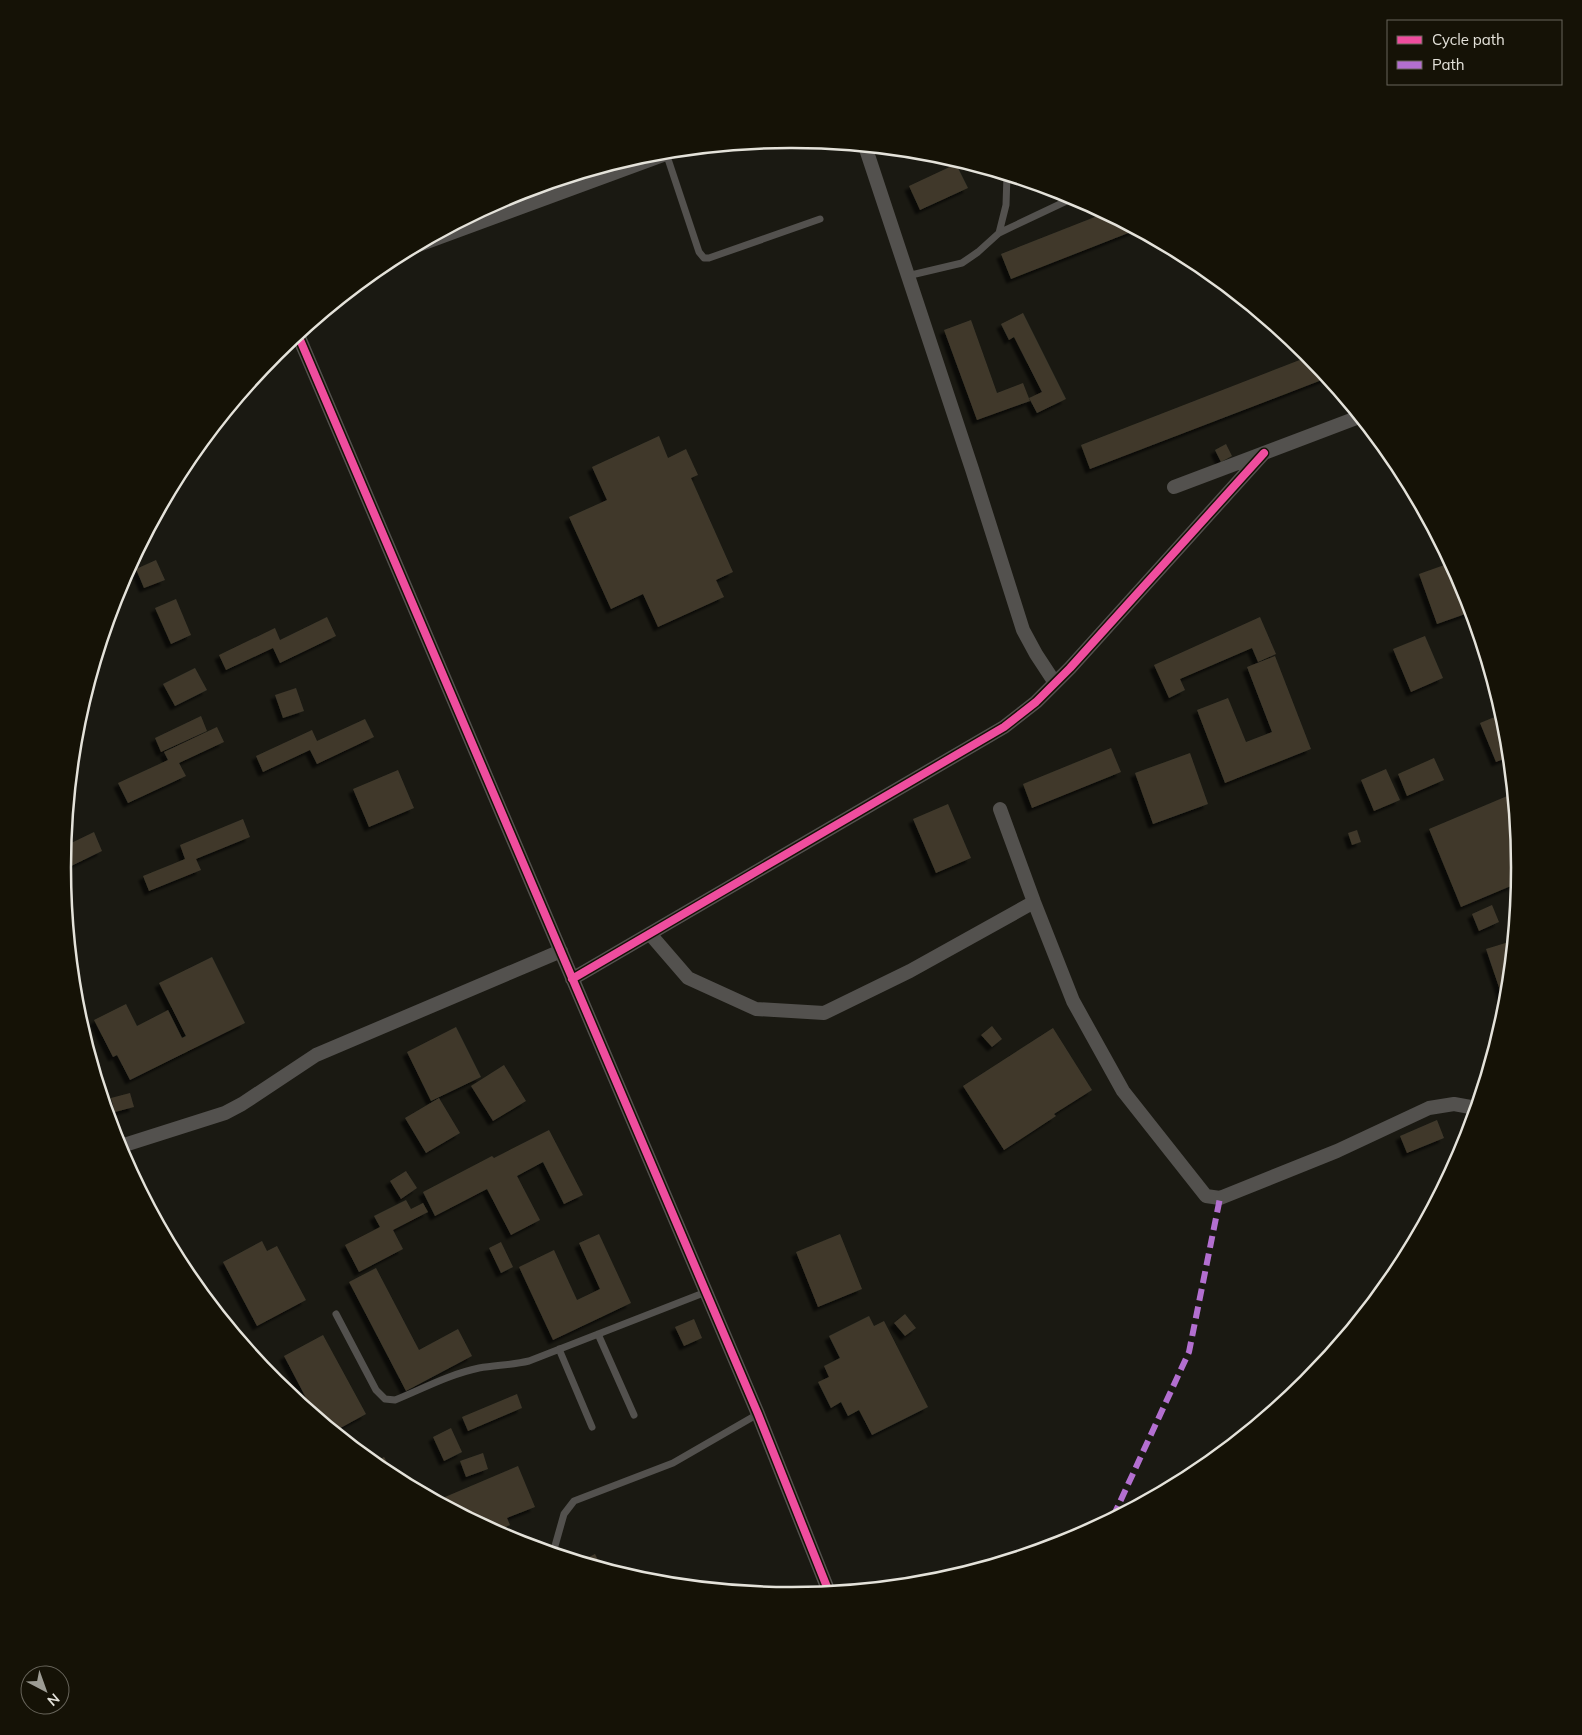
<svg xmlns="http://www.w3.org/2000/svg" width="1582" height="1735" font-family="Mulish,sans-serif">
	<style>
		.building { fill: #3f392c; filter: url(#shadow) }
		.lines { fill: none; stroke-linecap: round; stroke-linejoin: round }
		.lane { stroke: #53514e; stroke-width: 7 }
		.street { stroke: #53514e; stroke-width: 14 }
		.quiet { stroke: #b36fd0; stroke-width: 6; stroke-dasharray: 12 6; stroke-linecap: butt }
		.cycleway-casing { stroke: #151206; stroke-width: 11 }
		.cycleway { stroke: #ef4d9e; stroke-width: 8 }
		.rim { fill: none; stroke: #e4e2da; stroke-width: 2.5 }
	</style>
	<defs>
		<filter id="shadow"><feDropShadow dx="-4.5" dy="4.5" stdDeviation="1" flood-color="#0009"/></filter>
	</defs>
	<rect width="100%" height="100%" fill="#1a1912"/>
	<path class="building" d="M 956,164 L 968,188 L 920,210 L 909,186 Z
		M 1105,213 L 1136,230 L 1011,279 L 1001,254 Z
		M 1023,313 L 1066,399 L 1037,413 L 1029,398 L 1042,392 L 1014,337 L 1009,340 L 1001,324 Z
		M 971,320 L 997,393 L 1023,383 L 1030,401 L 977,420 L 944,330 Z
		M 1310,356 L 1327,378 L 1090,469 L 1081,445 Z
		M 659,436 L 668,458 L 686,449 L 698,475 L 691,478 L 733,572 L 716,580 L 724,597 L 658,627 L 643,594 L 611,609 L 569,517 L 607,500 L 592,467 Z
		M 1226,444 L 1232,456 L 1221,462 L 1215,450 Z
		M 156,560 L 165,580 L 144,588 L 136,569 Z
		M 1450,563 L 1464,589 L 1471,612 L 1437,624 L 1419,574 Z
		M 176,599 L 191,635 L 171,644 L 155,608 Z
		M 327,617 L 336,636 L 280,663 L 273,648 L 226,670 L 219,655 L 275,628 L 280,640 Z
		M 1260,617 L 1276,654 L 1258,662 L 1252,648 L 1180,679 L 1185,690 L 1169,698 L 1154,665 Z
		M 1425,636 L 1443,678 L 1411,692 L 1393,649 Z
		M 1275,656 L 1311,749 L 1225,783 L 1197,710 L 1228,698 L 1246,742 L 1272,732 L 1247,667 Z
		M 195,668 L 207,690 L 175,706 L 163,684 Z
		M 296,688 L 304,711 L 283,718 L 275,695 Z
		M 1502,714 L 1506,726 L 1509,757 L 1496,762 L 1480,723 Z
		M 201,716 L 207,731 L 161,752 L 155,738 Z
		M 365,719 L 374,737 L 317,764 L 310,750 L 263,772 L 256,756 L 312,730 L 317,741 Z
		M 217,727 L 224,742 L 179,763 L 186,776 L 128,803 L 118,783 L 168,760 L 164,752 Z
		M 1111,748 L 1121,772 L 1032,808 L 1023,784 Z
		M 1190,753 L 1208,804 L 1153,824 L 1135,773 Z
		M 1434,758 L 1444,780 L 1407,796 L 1398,774 Z
		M 1386,769 L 1400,800 L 1374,811 L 1361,780 Z
		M 398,770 L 414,808 L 369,827 L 353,789 Z
		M 1512,794 L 1519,868 L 1518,883 L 1461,907 L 1429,829 Z
		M 948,804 L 971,858 L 936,873 L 913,819 Z
		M 243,819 L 250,837 L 196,859 L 201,870 L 149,891 L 143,876 L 185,859 L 180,845 Z
		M 1357,830 L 1361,842 L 1352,845 L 1348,833 Z
		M 94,832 L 102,851 L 63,870 L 65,846 Z
		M 1492,905 L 1499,922 L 1479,931 L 1472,914 Z
		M 1512,941 L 1506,1008 L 1486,949 Z
		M 212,957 L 245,1023 L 130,1080 L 117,1055 L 113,1057 L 94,1020 L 126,1004 L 137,1026 L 168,1010 L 182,1038 L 186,1036 L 159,983 Z
		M 992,1026 L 1002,1039 L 992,1047 L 981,1035 Z
		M 456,1027 L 481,1077 L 431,1101 L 407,1052 Z
		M 1053,1028 L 1092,1090 L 1054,1114 L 1056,1116 L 1004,1150 L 963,1086 Z
		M 504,1065 L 526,1101 L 493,1121 L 471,1086 Z
		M 130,1093 L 134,1107 L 115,1112 L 111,1098 Z
		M 439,1098 L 460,1133 L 426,1153 L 405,1118 Z
		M 1437,1120 L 1444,1138 L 1407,1153 L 1400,1136 Z
		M 549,1130 L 583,1195 L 564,1204 L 543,1162 L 517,1176 L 540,1220 L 511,1235 L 487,1189 L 435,1216 L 423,1192 L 492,1156 L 494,1158 Z
		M 406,1171 L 417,1188 L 401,1199 L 390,1181 Z
		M 406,1200 L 411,1209 L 423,1203 L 428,1212 L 393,1230 L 403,1249 L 359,1272 L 345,1245 L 380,1227 L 374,1216 Z
		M 599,1234 L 631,1303 L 553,1340 L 519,1267 L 554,1250 L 577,1300 L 600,1289 L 579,1243 Z
		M 840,1234 L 862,1289 L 818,1307 L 796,1252 Z
		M 262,1241 L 267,1251 L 277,1246 L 306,1300 L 257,1326 L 223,1262 Z
		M 501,1242 L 513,1267 L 501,1273 L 489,1248 Z
		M 376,1268 L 419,1350 L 458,1329 L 472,1356 L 406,1391 L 349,1282 Z
		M 905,1314 L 916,1328 L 905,1336 L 894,1323 Z
		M 869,1316 L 874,1326 L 884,1321 L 928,1407 L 872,1435 L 859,1410 L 848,1416 L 841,1402 L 831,1408 L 818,1382 L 829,1377 L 824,1366 L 840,1358 L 829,1336 Z
		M 694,1319 L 702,1338 L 684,1346 L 675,1327 Z
		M 323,1335 L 366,1414 L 335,1431 L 315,1415 L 284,1356 Z
		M 517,1394 L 522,1408 L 468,1431 L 462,1417 Z
		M 451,1428 L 462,1452 L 444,1461 L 433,1437 Z
		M 483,1453 L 488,1469 L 466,1477 L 460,1461 Z
		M 384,1457 L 396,1478 L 386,1473 L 373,1463 Z
		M 518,1466 L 535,1507 L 507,1518 L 510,1525 L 495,1532 L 491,1529 L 489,1524 L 485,1526 L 450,1507 L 445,1497 Z
		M 595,1554 L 602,1568 L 581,1561 Z"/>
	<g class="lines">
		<path class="lane" d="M 666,153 L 699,252 L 704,258 L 709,258 L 820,219
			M 999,233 L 1006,205 L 1007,175
			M 907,276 L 962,263 L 978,252 L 999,233 L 1075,197
			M 336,1314 L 376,1390 L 385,1399 L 395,1400 C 422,1389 450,1374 479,1368 C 496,1365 512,1365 529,1361 L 706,1292
			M 598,1334 L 634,1415
			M 559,1349 L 592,1427
			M 553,1553 L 564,1514 L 574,1501 L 673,1463 L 758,1414"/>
		<path class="street" d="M 865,146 L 972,469 L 1023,630 L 1036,654 L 1055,683
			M 416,246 L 674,151
			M 298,335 L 758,1414 L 829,1592
			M 1174,487 L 1359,417
			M 1000,809 L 1034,902 L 1073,1001 L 1123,1091 L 1206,1196 L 1220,1198 L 1337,1151 L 1429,1108 L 1454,1104 L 1476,1108
			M 650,934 L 688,978 L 756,1009 L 824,1013 L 910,971 L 1034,902
			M 572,979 L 1004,727 L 1036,702 L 1070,668 L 1264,453
			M 118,1147 L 225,1113 L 242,1104 L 316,1055 L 561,951"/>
		<path class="quiet" d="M 1113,1517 L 1189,1352 L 1220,1198"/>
		<g class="cycleway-casing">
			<path id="cycleway" d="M 298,335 L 758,1414 L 829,1592
				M 572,979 L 1004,727 L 1036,702 L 1070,668 L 1264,453"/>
		</g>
		<use href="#cycleway" class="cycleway"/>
	</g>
	<path d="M0 0H1582V1735H0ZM790 148H792A719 719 0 0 1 1511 867V868A719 719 0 0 1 792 1587H790A719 719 0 0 1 71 868V867A719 719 0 0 1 790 148Z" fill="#151206" fill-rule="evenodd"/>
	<path class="rim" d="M790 148H792A719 719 0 0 1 1511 867V868A719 719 0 0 1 792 1587H790A719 719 0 0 1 71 868V867A719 719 0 0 1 790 148Z"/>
	<rect x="1387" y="20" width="175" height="65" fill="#151206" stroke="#68655b"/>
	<rect x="1397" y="36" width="25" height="8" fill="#ef4d9e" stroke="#68655b"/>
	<text x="1432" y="45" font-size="15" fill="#e4e2da">Cycle path</text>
	<rect x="1397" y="61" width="25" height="8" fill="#b36fd0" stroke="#68655b"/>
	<text x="1432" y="70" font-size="15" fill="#e4e2da">Path</text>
	<g transform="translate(45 1690) rotate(139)"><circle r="24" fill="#151206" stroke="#68655b"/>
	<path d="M0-4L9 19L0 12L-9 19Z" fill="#9d9c94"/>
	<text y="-8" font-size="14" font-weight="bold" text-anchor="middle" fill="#e4e2da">N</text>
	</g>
</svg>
